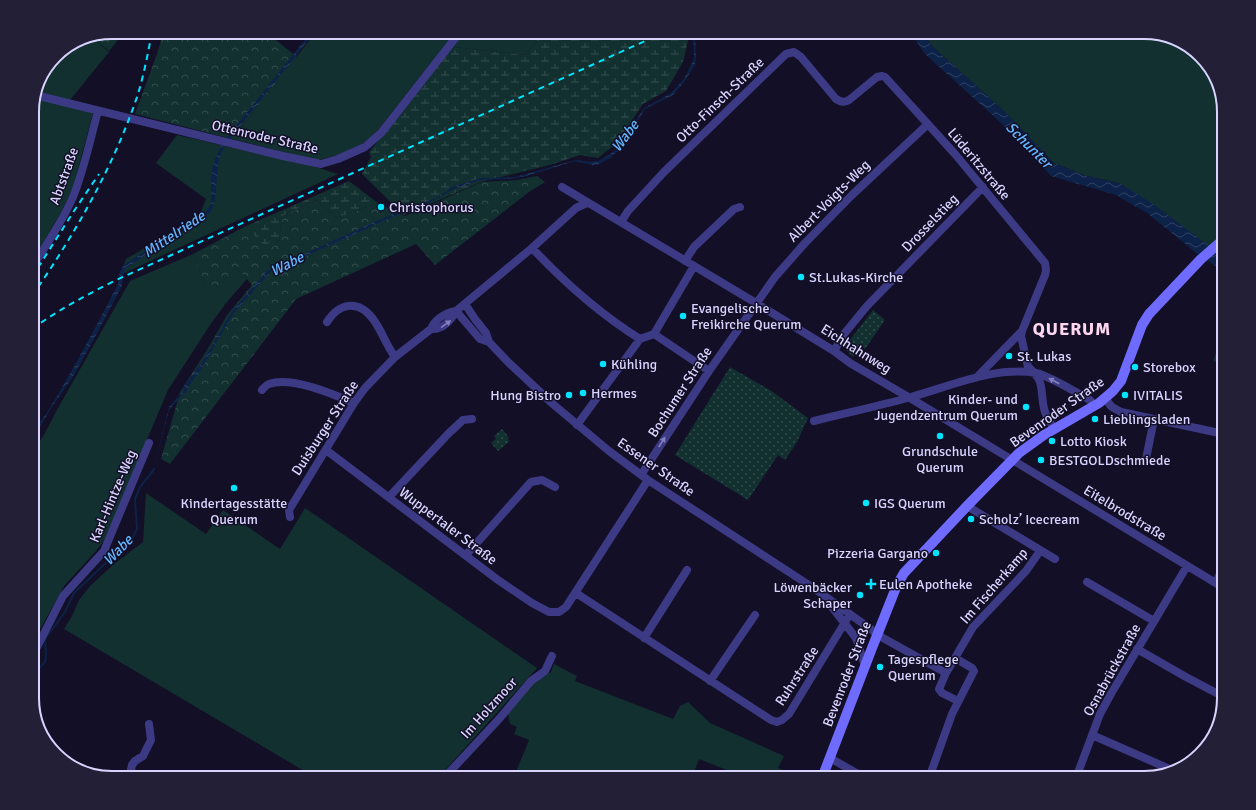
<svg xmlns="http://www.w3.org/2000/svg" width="1256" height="810" font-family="Signika,sans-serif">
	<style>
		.green { fill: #12302f }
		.forest { fill: url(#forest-crowns) }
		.wetland { fill: url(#wetland-marsh) }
		.park { fill: url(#park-dots) }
		.water { fill: url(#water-waves) }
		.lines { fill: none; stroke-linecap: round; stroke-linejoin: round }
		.stream { stroke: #0c2248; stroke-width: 2 }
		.street { stroke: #3d3a85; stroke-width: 8 }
		.secondary { stroke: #6f6bff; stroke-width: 10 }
		.rail { stroke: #00e5ff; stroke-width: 2; stroke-dasharray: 6 5; stroke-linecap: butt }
		.oneway { fill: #837fbc }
		.poi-dot { fill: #00e5ff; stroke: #130f26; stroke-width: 1.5 }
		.labels { text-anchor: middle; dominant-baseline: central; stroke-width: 3; stroke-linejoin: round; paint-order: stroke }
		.street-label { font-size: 14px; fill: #d9d4ff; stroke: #130f26 }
		.poi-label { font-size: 14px; fill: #d9d4ff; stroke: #130f26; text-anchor: start }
		.water-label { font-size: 15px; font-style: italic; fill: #62b6ff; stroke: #130f26 }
		.district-label { font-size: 18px; font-weight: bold; letter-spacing: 1px; fill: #ffd6f0; stroke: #130f26 }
		.rim { fill: none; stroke: #d9d4ff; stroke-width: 2 }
	</style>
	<defs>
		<pattern id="forest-crowns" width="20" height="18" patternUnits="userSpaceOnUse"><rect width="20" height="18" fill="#12302f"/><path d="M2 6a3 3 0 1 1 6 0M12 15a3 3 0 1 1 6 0" fill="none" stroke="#344d4e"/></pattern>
		<pattern id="wetland-marsh" width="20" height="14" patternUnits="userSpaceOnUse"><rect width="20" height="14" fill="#12302f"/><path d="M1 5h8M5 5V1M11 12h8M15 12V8" fill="none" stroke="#344d4e"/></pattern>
		<pattern id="park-dots" width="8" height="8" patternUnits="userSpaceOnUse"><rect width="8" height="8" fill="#12302f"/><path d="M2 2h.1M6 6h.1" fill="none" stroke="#344d4e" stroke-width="1.8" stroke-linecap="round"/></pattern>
		<pattern id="water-waves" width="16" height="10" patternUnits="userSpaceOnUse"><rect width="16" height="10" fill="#0c2248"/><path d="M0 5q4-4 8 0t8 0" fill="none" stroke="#2f4163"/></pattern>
	</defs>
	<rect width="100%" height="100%" fill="#130f26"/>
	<path class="green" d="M 316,32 L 455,32 L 374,135 C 357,149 337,157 316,160 L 232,139 Z
		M 465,32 L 544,32 L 525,55 L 453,47 Z
		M 922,32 L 1144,32 L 1188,45 L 1213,72 L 1224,112 L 1224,257 L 1119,183 L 1086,176 L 1054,163 L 1006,113 L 933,47 Z
		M 90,36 L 109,52 L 66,105 L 93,113 L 73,188 L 61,212 L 32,262 L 32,107 L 38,81 L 56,55 L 82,38 Z
		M 177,135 L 309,165 L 338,174 L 120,275 L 126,259 L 199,216 L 206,199 L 156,163 Z
		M 193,254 L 210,296 L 236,267 L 247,279 L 227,302 L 212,322 L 168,390 L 105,539 L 96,551 L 64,586 L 32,644 L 32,452 L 44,435 L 58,408 L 130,281 Z
		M 1224,330 L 1224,365 L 1213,361 Z
		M 146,493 L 206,534 L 223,510 L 280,549 L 305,508 L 537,668 L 438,778 L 316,778 L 64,629 L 72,616 L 79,600 L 90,586 L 114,564 L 143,542 Z
		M 554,664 L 577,676 L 575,681 L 673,719 L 680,706 L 688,702 L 710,723 L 784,756 L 778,768 L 802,778 L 747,778 L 699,759 L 692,778 L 524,778 L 515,774 L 529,740 L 514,734 L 517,727 L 510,724 L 508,714 L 529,686 L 551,672 Z"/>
	<path class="forest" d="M 112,32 L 124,32 L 109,51 L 90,36 Z
		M 163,32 L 266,32 L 297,57 L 232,139 L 135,114 L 158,51 Z
		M 537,176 L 545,182 L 529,192 L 435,265 L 416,244 L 296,299 L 170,464 L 161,459 L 180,392 L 207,350 L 227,315 L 252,285 L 236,267 L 210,297 L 193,254 L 246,226 L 268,249 L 279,243 L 282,216 L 317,200 L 336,218 L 378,203 L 405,216 L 482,182 L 517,180 Z"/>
	<path class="wetland" d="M 544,32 L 690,32 L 683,62 L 666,91 L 643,104 L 617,143 L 598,158 L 580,155 L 550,165 L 481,182 L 404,215 L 362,174 L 371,157 L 369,152 L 453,47 L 525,55 Z
		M 349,181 L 378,203 L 336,218 L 317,200 L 282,216 L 279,243 L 268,250 L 246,226 Z"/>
	<path class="park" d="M 873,310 L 885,320 L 865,349 L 861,346 L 853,357 L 847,351 L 847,347 L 849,341 Z
		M 730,367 L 773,392 L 808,418 L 797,442 L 785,460 L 778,455 L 748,500 L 675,455 Z
		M 502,429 L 508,436 L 509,442 L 498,451 L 491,443 L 496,439 L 494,436 Z"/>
	<path class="water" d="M 311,32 L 315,32 L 233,135 C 228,142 222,149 220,157 C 214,175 220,196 210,213 L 125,269 L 123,275 L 122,286 L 95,337 L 74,375 L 50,410 L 32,440 C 32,425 41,423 48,411 C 73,370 96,327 118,284 C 119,276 119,270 125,264 L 203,214 L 211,205 L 211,175 L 215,159 L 219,150 L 228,136 Z
		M 693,32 L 695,32 L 696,58 L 695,64 L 685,81 L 673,95 L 645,109 L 622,147 L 610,158 L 597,165 L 592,165 L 580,161 L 572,162 L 526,176 L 511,179 L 481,180 L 456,188 L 429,203 L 390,218 L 270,272 L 233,314 L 202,368 L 187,388 L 187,392 L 184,393 L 169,410 L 153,471 L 169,407 L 184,390 L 183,387 L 203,361 L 233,310 L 267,271 L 381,219 L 436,198 L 454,186 L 481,178 L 515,177 L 576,160 L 587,162 L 598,161 L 609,155 L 619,147 L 644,108 L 671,93 L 684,79 L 694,59 Z
		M 910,32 L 922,32 L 933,47 L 1006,113 L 1054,163 L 1086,176 L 1119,183 L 1153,204 L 1224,257 L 1224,272 L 1195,252 L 1147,213 L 1116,195 L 1051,176 L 1001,123 L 925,54 Z"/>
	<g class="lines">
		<path class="stream" d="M 578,161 L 589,163
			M 225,325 L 232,314
			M 32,676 L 45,662 L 46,656 L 45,639 L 65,612 L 74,593 L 110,559 L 119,553 L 132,539 L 137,529 L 135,499 L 140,487 L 153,471 L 154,469"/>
		<path class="street" d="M 35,95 L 283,156 L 321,164 L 338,159 L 365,147 L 381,133 L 460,32
			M 562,187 L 756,303 L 834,351 L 850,363 L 910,398 L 1224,588
			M 621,222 L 628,211 L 664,172 L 786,54 L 794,52 L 801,57 L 836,99 C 841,102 844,103 849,100 L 877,77 L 882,76 L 885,77 L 955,154 L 1045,263 L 1046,270 L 1045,275 L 1022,331 L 1021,336 L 1028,367 C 1047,382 1039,393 1045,412 C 1047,418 1051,423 1054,429
			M 532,248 C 565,283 600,314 640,339
			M 685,261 L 694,247 L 734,209 L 740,207
			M 32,267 C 46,246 63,220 73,197 C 84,170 90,140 98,111
			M 465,304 L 475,319 L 486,333 L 489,342 L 509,363 L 554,405 L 609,451 L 648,480 L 815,589 L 883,638 L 946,673
			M 456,311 L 480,339 L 489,342
			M 327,322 C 339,303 358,299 373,319 C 382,331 386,345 395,357
			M 431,329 C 442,330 451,321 456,311 L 532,248 L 576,208 L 587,203
			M 654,334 L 709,371
			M 834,351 L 844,334 L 867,306 L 983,187
			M 977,377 L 1022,331
			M 262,390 C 264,388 266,385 269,384 C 291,376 333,394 354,403
			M 1105,399 L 1112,407 L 1121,412 L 1224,434
			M 814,421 C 846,413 879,406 911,397 C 951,386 994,366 1036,373 C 1050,376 1077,393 1090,400 L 1094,406
			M 577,425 L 640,339 L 654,334 L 694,266
			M 326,450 L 498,580 L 532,603 L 549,612 L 559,612 L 566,607 L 648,480
			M 1146,459 L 1154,419
			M 641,475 L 709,371 L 775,277 L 805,243 L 852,195 L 928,124
			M 389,497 L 448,434 L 463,420 L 472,419
			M 967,506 L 1055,559
			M 290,517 L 289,510 L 354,403 L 365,388 L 395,357 L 431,329 C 435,319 445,313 456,311
			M 466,555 L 531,482 L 542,480 L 555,487
			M 1087,582 L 1154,621
			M 1216,583 L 1224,564
			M 576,593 L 771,720 L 777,722 L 782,720 L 789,714 L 850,614
			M 828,602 L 856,638 L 865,666
			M 644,638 L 687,570
			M 1137,649 L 1186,677 L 1224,697
			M 32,657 L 63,596 L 104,551 L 149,443
			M 955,658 L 973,627 L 1026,571 L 1040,551
			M 710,681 L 755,615
			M 1092,735 L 1172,770
			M 830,758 L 865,778
			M 129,778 L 132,765 L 135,761 L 143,756 L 151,740 L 149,724
			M 444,778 L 499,719 L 531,681 L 545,671 L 552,656
			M 929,778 L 952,714 L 974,671 L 972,668 L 955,658 L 946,673 L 939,689 L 942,693 L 958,701
			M 1076,778 L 1100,714 L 1112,692 L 1187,566"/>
		<path class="secondary" d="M 822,778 L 872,648 L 897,585 L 904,573 L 967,506 L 1019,453 L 1044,435 L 1099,403 L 1113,391 L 1121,381 L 1142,325 L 1149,314 L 1201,259 L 1224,239"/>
		<path class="rail" d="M 32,277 L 74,211 L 99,174
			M 32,296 C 75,234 114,166 138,94 C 144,74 148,53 152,32
			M 32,329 C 58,310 85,296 114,281 L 665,32"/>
	</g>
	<defs><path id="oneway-solid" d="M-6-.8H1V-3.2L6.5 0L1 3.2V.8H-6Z"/></defs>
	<g class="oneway">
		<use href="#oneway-solid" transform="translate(446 324) rotate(-36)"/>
		<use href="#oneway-solid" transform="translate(1054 381) rotate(-152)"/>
		<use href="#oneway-solid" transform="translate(662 442) rotate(-57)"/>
	</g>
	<g class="poi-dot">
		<circle cx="381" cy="207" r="4"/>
		<circle cx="801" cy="277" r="4"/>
		<circle cx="683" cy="316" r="4"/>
		<circle cx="1009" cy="356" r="4"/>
		<circle cx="603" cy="364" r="4"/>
		<circle cx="1135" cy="367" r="4"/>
		<circle cx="583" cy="393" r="4"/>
		<circle cx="569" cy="395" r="4"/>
		<circle cx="1125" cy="395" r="4"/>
		<circle cx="1026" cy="407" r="4"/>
		<circle cx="1095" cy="419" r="4"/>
		<circle cx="940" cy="436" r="4"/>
		<circle cx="1052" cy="441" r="4"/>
		<circle cx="1041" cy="460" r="4"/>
		<circle cx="234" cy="488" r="4"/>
		<circle cx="866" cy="503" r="4"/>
		<circle cx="971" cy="519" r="4"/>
		<circle cx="936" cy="553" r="4"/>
		<path d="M869 578h4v4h4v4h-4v4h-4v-4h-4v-4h4z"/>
		<circle cx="860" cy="595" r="4"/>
		<circle cx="880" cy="667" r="4"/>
	</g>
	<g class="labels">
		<g class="street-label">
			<text transform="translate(720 100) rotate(-44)">Otto-Finsch-Straße</text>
			<text transform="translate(265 137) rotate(13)">Ottenroder Straße</text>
			<text transform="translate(979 164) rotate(50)">Lüderitzstraße</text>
			<text transform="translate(64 176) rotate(-70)">Abtstraße</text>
			<text transform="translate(829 201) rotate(-45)">Albert-Voigts-Weg</text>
			<text transform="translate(930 223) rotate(-46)">Drosselstieg</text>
			<text transform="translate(856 349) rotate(32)">Eichhahnweg</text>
			<text transform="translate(680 392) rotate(-57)">Bochumer Straße</text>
			<text transform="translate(1057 412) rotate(-35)">Bevenroder Straße</text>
			<text transform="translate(325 428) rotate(-57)">Duisburger Straße</text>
			<text transform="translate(656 467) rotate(35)">Essener Straße</text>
			<text transform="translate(113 496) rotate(-67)">Karl-Hintze-Weg</text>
			<text transform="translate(1125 513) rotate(31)">Eitelbrodstraße</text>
			<text transform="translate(448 526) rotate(37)">Wuppertaler Straße</text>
			<text transform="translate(994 586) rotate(-49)">Im Fischerkamp</text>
			<text transform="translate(1112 670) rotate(-61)">Osnabrückstraße</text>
			<text transform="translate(847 674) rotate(-69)">Bevenroder Straße</text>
			<text transform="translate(797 676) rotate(-57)">Ruhrstraße</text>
			<text transform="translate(489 708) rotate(-48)">Im Holzmoor</text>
		</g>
		<g class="poi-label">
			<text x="389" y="207">Christophorus</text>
			<text x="809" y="277">St.Lukas-Kirche</text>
			<text x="691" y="308">Evangelische<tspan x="691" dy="16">Freikirche Querum</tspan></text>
			<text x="1017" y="356">St. Lukas</text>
			<text x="611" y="364">Kühling</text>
			<text x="1143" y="367">Storebox</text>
			<text x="591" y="393">Hermes</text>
			<text x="561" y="395" text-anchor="end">Hung Bistro</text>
			<text x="1133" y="395">IVITALIS</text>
			<text x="1018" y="399" text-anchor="end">Kinder- und<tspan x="1018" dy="16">Jugendzentrum Querum</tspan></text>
			<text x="1103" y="419">Lieblingsladen</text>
			<text x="1060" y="441">Lotto Kiosk</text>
			<text x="940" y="451" text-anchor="middle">Grundschule<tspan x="940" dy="16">Querum</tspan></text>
			<text x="1049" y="460">BESTGOLDschmiede</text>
			<text x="234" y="503" text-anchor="middle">Kindertagesstätte<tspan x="234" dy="16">Querum</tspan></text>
			<text x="874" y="503">IGS Querum</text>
			<text x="979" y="519">Scholz’ Icecream</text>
			<text x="928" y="553" text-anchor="end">Pizzeria Gargano</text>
			<text x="879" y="584">Eulen Apotheke</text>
			<text x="852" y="587" text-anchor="end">Löwenbäcker<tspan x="852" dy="16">Schaper</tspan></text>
			<text x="888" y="659">Tagespflege<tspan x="888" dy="16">Querum</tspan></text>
		</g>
		<g class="water-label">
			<text transform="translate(625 136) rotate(-53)">Wabe</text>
			<text transform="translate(1029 145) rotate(45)">Schunter</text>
			<text transform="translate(174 234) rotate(-34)">Mittelriede</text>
			<text transform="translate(287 264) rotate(-27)">Wabe</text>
			<text transform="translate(118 550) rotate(-46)">Wabe</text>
		</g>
		<g class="district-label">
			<text x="1072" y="329">QUERUM</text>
		</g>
	</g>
	<path d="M0 0H1256V810H0ZM112 39H1144A73 73 0 0 1 1217 112V698A73 73 0 0 1 1144 771H112A73 73 0 0 1 39 698V112A73 73 0 0 1 112 39Z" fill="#231f37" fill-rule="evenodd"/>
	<path class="rim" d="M112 39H1144A73 73 0 0 1 1217 112V698A73 73 0 0 1 1144 771H112A73 73 0 0 1 39 698V112A73 73 0 0 1 112 39Z"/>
</svg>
